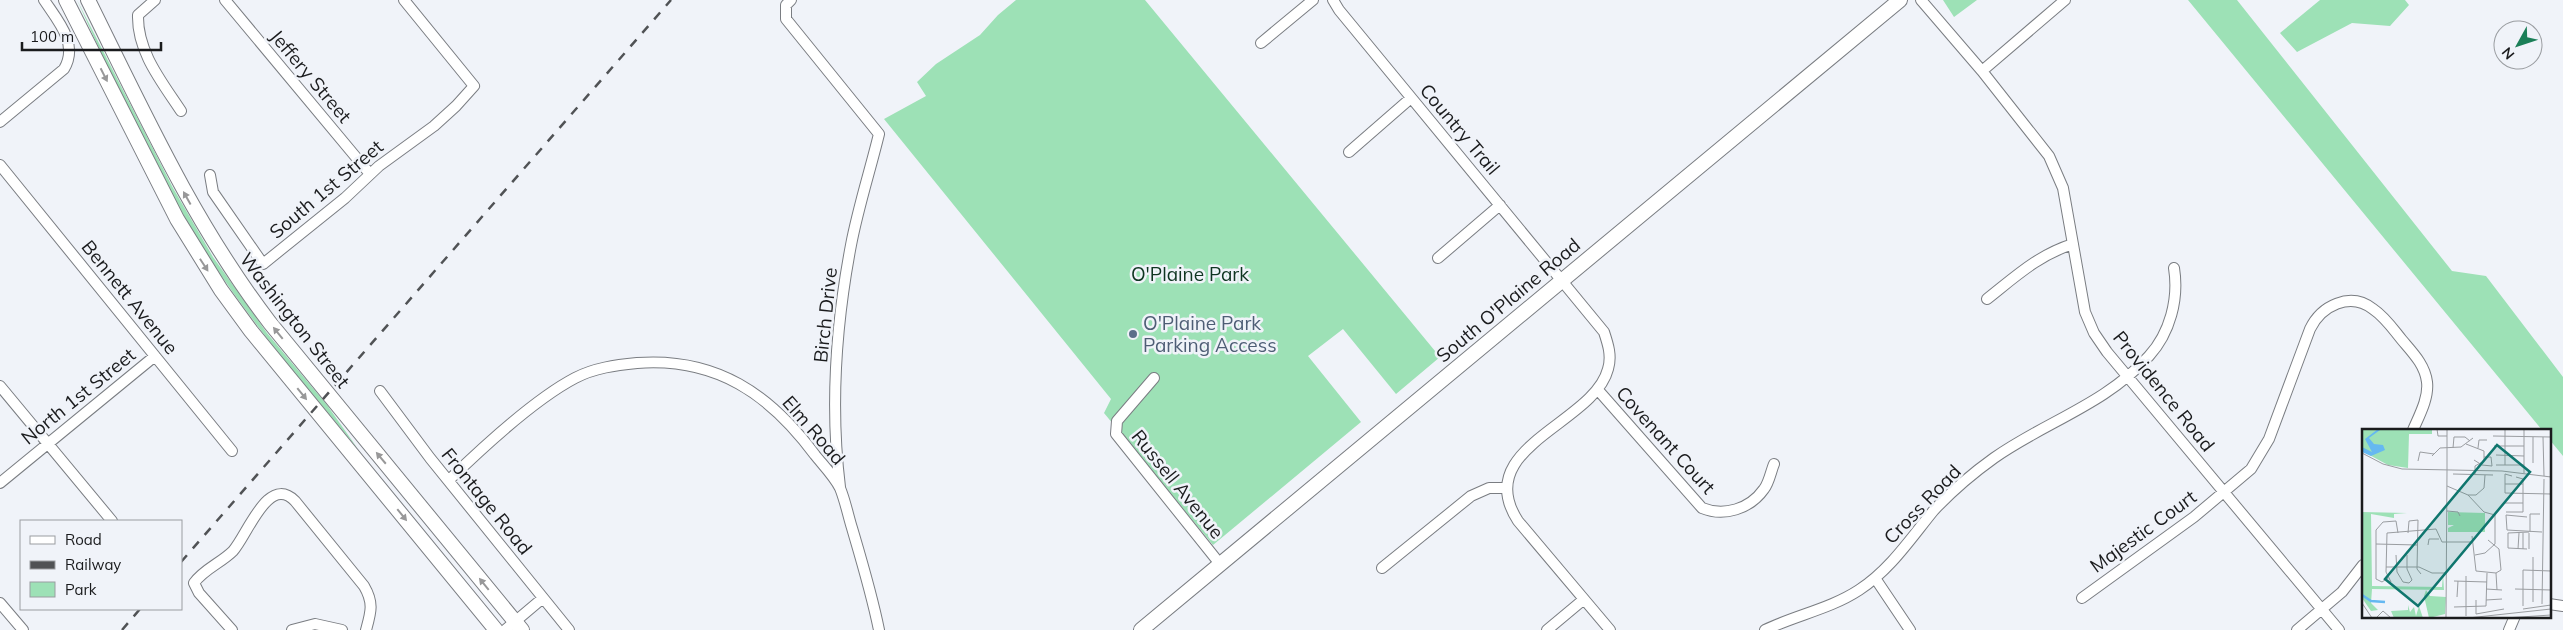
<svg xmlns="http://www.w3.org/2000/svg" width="2563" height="630" font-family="Mulish,sans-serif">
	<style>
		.green { fill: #9de1b6 }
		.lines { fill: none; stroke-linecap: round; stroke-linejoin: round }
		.street-casing { stroke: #7a7d82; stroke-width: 12 }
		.secondary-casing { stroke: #7a7d82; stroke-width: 16 }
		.street { stroke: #fff; stroke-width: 10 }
		.secondary { stroke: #fff; stroke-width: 14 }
		.rail { stroke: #505255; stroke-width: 2.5; stroke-dasharray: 9 9; stroke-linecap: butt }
		.oneway { fill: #989899 }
		.service-dot { fill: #5c6f8a; stroke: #f0f3f9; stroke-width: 2 }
		.labels { text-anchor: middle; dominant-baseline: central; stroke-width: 5; stroke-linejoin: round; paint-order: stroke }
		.street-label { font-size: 19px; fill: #1a1b1d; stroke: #f0f3f9 }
		.park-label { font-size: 19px; fill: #0f3621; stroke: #f0f3f9 }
		.service-label { font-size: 19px; fill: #4e5e75; stroke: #f0f3f9; text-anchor: start }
		.inset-river { fill: none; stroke: #65b8f1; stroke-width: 2.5 }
		.inset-road { fill: none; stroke: #9a9da1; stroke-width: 1 }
		.view { fill: #0f766e; fill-opacity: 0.15; stroke: #0f766e; stroke-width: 2.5 }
		.inset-edge { fill: none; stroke: #1a1b1d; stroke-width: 2.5 }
	</style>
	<rect width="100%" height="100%" fill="#f0f3f9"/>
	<path class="green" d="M 77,0 L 173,188 L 213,257 L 267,333 L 327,405 L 358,449 C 308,388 254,327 211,260 C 159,179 117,88 77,0 Z
		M 1016,0 L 1145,0 L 1440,357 L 1396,394 L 1343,329 L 1308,356 L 1361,422 L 1213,545 L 1104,413 L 1111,399 L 884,119 L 926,96 L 917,82 L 936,64 L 980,35 L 998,15 Z
		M 1943,0 L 1977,0 L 1954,17 Z
		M 2188,0 L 2237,0 L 2452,271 L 2486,276 L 2563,377 L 2563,456 L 2549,439 L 2549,430 L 2542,430 Z
		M 2320,0 L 2405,0 L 2409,5 L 2390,26 L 2352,23 L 2297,52 L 2280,33 Z"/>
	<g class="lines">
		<g class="street-casing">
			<path id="street" d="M 155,0 L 138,15 C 137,52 162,82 181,111
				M 225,0 L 370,174
				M 791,0 L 786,5 L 786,19 L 879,134 C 870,171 858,208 851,245 C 836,324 830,406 840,487
				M 1333,0 L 1339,10 L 1604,332 C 1608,344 1612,356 1608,369 C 1594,424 1470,447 1518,521 L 1610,630
				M 1921,0 L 1982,71 L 2049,156 L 2063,188 L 2085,312 L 2094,333 L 2107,352 L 2339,630
				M 1261,43 L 1313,0
				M 1982,71 L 2065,0
				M 0,122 L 64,69 C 79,44 58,21 44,0
				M 1349,152 L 1411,98
				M 0,165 L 232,451
				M 210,175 L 213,192 L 263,264 L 345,198 L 379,166 L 434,126 L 456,106 L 474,86 L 404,0
				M 1438,258 L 1500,205
				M 1987,299 C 2015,277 2038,255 2073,244
				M 1154,378 L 1117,421 L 1116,434 L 1220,564
				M 0,386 L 112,521
				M 1598,390 L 1702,508 C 1724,517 1750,509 1764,489 C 1769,483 1771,471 1774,464
				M 380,391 L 430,458 L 569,630
				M 449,480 C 482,448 535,399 575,378 C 594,368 616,365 637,363 C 716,357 770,394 815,455 C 823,465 834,476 840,488 C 845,500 848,515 852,528 C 862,562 872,595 879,630
				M 0,483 L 155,356
				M 1382,568 L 1471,496 L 1489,488 L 1507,488
				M 1875,578 L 1910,630
				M 2082,598 L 2194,517 L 2251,469 L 2269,439 L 2310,329 C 2321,306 2350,291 2373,309 C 2385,317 2393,329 2402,340 C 2413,353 2425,365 2427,382 C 2429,398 2419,416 2413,430
				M 0,603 L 23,630
				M 2549,604 L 2563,606
				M 232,630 L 199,593 L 194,583 C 204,569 221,563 233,551 C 248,534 268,474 295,501 L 364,586 C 374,603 371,612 366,630
				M 292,630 L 315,624 L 342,630
				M 505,630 L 543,598
				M 1547,630 L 1583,600
				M 1765,630 C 1796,615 1830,609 1859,590 C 1890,570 1911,538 1934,510 C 1952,491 1973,473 1994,458 C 2045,422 2106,404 2149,356 C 2170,333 2179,299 2174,268
				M 2297,630 L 2342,592 L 2363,565
				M 2509,630 L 2515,616"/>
		</g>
		<g class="secondary-casing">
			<path id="secondary" d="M 66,0 L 177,219 L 221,290 L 251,331 L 496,630
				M 88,0 C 143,111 194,224 270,323 L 522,630
				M 1141,630 L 1900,0"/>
		</g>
		<use href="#street" class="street"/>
		<use href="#secondary" class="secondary"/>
		<path class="rail" d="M 181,562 L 671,0
			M 122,630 L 140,609"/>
	</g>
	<defs><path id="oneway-solid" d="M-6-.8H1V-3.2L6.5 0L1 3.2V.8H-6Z" transform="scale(1.25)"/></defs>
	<g class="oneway">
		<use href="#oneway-solid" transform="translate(104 75) rotate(63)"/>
		<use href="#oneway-solid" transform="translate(187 198) rotate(-119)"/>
		<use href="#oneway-solid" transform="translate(204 265) rotate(57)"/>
		<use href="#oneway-solid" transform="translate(278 333) rotate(-129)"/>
		<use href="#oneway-solid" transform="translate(302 394) rotate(51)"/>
		<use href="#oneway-solid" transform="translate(381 458) rotate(-130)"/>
		<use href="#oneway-solid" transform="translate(402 515) rotate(51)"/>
		<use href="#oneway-solid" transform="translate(484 584) rotate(-129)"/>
	</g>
	<circle class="service-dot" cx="1133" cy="334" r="5"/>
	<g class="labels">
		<g class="street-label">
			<text transform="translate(311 76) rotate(50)">Jeffery Street</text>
			<text transform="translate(1460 129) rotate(50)">Country Trail</text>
			<text transform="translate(326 189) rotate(-40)">South 1st Street</text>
			<text transform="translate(130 297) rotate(51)">Bennett Avenue</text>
			<text transform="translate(1508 300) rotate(-40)">South O'Plaine Road</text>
			<text transform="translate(825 315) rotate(-84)">Birch Drive</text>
			<text transform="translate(295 320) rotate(52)">Washington Street</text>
			<text transform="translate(2164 391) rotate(51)">Providence Road</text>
			<text transform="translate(78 396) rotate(-39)">North 1st Street</text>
			<text transform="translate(814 430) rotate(49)">Elm Road</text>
			<text transform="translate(1666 440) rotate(48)">Covenant Court</text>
			<text transform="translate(1178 484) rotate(51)">Russell Avenue</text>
			<text transform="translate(487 501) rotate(51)">Frontage Road</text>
			<text transform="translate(1922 504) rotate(-46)">Cross Road</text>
			<text transform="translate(2143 531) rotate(-36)">Majestic Court</text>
		</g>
		<g class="park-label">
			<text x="1190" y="274">O'Plaine Park</text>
		</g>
		<g class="service-label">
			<text x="1143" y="323">O'Plaine Park<tspan x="1143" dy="22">Parking Access</tspan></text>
		</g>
	</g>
	<g transform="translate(2362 429)">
		<rect width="189" height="189" fill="#f0f3f9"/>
		<path d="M 70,0 L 70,5 L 47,5 L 46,39 L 26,36 L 0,22 L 0,0 ZM 0,83 L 45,84 L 32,85 L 32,89 L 9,85 L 10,157 L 80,158 L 81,145 L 82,161 L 10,160 L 9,174 L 16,181 L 9,182 L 0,169 ZM 86,83 L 123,84 L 123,103 L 86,103 L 86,99 L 92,96 L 86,96 ZM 64,161 L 68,167 L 84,168 L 83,185 L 67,189 L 62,167 ZM 46,176 L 48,183 L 52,178 L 54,187 L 57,177 L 61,189 L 32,189 L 29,182 L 46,181 Z" fill="#9de1b6"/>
		<path d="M 16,0 L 30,0 L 18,1 L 7,9 L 12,15 L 21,16 L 23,21 L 9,27 L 0,23 L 0,18 L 10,23 L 3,10 Z" fill="#65b8f1"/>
		<path class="inset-river" d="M 0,166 L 9,172 L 23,173"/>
		<path class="inset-road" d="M 75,0 L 76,7 L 85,7M 162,0 L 162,44M 131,7 L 189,8M 181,8 L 182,47M 104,15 L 122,22 L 122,32 L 113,37 L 113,45M 132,17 L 162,17M 91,19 L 92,8 L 103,8 L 108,12M 116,19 L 117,11 L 125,11M 0,24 L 21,35 L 40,40 L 140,42 L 189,48M 134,26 L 162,27M 70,27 L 78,19 L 99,18 L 111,9M 112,31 L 120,36 L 130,37 L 129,28 L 122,28M 56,32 L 58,23 L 72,25M 171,34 L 171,8M 134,36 L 162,36M 143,36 L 143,0M 85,41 L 85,0M 91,45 L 131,46M 150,47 L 143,45 L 143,64 L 189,65M 143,55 L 161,55M 85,57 L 106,66 L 114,66 L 122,59 L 123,46M 106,66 L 122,83 L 133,86 L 133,115 L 123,124 L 113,126M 143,74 L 161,74M 85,82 L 96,83 L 98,87M 144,83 L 161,83 L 161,50 L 154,48M 165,88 L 144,86 L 145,101 L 180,103M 168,103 L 168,85 L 178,85M 46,104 L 47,92 L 56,91 L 55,140 L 59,145M 167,104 L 167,120M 110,107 L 114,142 L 134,144M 126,111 L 137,120 L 139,141 L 134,144M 14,115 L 55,116M 66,116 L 67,110 L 77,110M 156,120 L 157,104M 161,120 L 161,104M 165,120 L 146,119 L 146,104 L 167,103M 34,126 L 35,143 L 41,153 L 47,154 L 50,151 L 45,140 L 45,126M 171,128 L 171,173M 24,138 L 57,138 L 70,144 L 85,144M 134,144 L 135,161M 104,147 L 104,187M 26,149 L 20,153 L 14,150 L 14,101 L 21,93 L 34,92 L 36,104M 92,152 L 125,153M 29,153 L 24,143 L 25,104 L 74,100 L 80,113 L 110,113M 124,160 L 140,161M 153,160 L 189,161M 95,168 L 96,152M 114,171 L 114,185 L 142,180M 124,171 L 140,170M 0,174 L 10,189M 180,175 L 182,50M 161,177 L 161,141 L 189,142M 92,178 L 124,177 L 125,144M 161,180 L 189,176M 14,189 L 21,182 L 29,189M 84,189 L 85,41M 106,189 L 189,180M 143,189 L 189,186"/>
		<path class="view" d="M 135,16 L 168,43 L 56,177 L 23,150 Z"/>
		<rect width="189" height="189" class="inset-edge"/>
	</g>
	<rect x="20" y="520" width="162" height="90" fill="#f0f3f9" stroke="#9a9da1"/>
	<rect x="30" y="536" width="25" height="8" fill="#ffffff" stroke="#9a9da1"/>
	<text x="65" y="545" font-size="15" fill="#1a1b1d">Road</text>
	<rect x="30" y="561" width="25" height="8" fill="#505255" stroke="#9a9da1"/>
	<text x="65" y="570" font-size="15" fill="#1a1b1d">Railway</text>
	<rect x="30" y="582" width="25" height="15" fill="#9de1b6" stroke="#9a9da1"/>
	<text x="65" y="595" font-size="15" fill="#1a1b1d">Park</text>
	<g transform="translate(2518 45) rotate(230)"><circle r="24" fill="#f0f3f9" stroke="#9a9da1"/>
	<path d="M0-4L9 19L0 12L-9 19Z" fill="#1b7f58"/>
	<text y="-8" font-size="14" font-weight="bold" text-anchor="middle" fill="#1a1b1d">N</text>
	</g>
	<path d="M22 42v8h139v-8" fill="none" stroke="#1a1b1d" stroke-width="2.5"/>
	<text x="30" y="42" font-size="15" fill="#1a1b1d" stroke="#f0f3f9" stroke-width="4" paint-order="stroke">100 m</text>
</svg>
